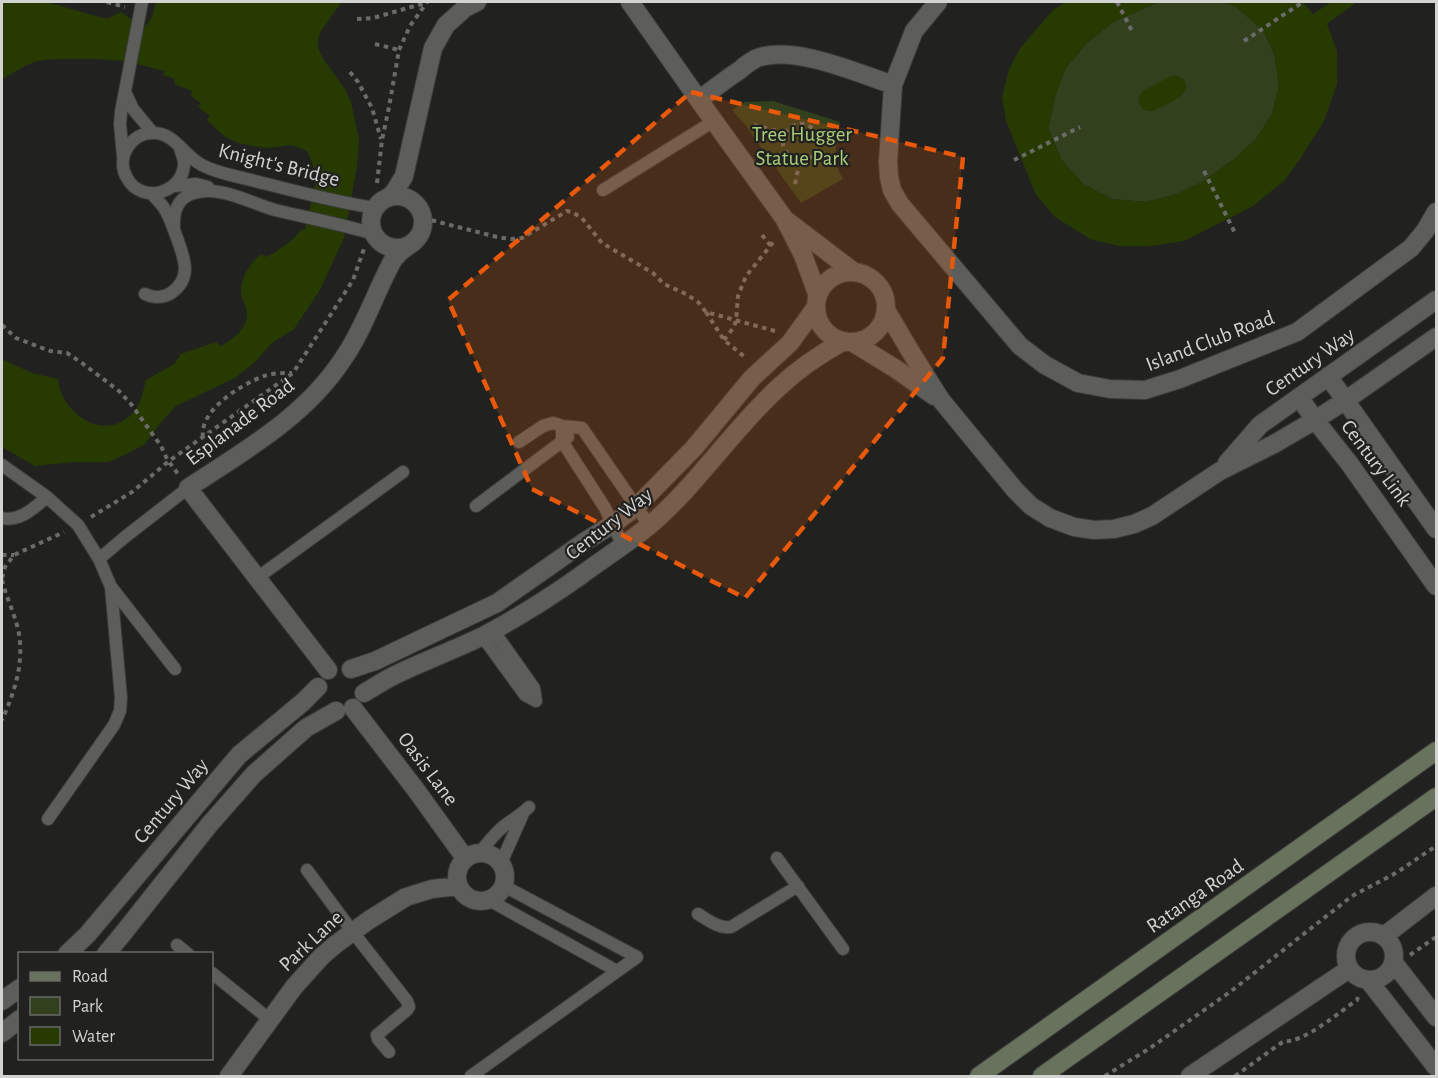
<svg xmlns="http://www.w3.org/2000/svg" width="1438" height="1078" font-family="'Alegreya Sans',sans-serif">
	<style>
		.green { fill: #32401e }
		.water { fill: #273a01 }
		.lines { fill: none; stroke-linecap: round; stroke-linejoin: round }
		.lane-casing { stroke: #3b3c39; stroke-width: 14 }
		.street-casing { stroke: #3b3c39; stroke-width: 20 }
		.secondary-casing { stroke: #3b3c39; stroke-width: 20 }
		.path { stroke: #6b6c6a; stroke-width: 4; stroke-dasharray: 4.5 4.5; stroke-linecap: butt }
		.lane { stroke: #5d5e5b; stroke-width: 12 }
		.street { stroke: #5d5e5b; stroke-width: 18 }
		.secondary { stroke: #69725c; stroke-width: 18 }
		.marked { fill: #e8590c; fill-opacity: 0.2; stroke: #e8590c; stroke-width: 4.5; stroke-dasharray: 12 8; stroke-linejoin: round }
		.labels { text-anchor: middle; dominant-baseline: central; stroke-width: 4.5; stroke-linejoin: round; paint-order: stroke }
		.park-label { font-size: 21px; fill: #aacc7c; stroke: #212220 }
		.street-label { font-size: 21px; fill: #d3d3d2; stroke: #212220 }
	</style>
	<rect width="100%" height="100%" fill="#212220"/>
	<path class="green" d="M 1159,2 L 1221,2 L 1235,6 L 1263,30 L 1275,56 L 1279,86 L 1272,114 L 1256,139 L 1233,160 L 1202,182 L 1177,194 L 1145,202 L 1112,199 L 1083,184 L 1061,159 L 1048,128 L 1055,97 L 1065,69 L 1087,43 L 1113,22 Z
		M 773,101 L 840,122 L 834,161 L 843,179 L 801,203 L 746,126 L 732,110 L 744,102 Z"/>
	<path class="water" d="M 2,2 L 46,2 L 107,19 L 121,12 L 144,28 L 152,17 L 156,2 L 346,2 L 341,3 L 321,31 L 318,40 L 318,48 L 324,60 L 345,89 L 351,102 L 359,140 L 357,166 L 344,238 L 320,290 L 294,329 L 272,343 L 254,363 L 235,378 L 176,406 L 158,426 L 145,444 L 131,452 L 109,462 L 72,462 L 35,466 L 2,447 L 2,359 L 32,373 L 58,379 C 61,413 103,443 132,414 C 141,405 143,391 146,380 L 174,364 L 181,354 L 216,342 L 221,346 C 232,340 247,329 247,314 C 247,306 241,298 241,291 C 241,276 251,263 261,254 L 266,257 C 280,250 291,242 301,230 L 305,229 L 315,186 L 313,165 L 307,151 L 291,145 L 269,148 L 253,146 L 238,143 L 224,136 L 207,120 L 210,116 L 198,107 L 201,103 L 191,96 L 192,91 L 174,84 L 175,79 L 163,75 L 164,71 L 125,61 L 97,59 L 55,59 L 37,61 L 25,66 L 2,79 Z
		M 1066,2 L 1159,2 L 1113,22 L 1087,43 L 1065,69 L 1055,97 L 1048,128 L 1061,159 L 1083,184 L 1112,199 L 1145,202 L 1177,194 L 1202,182 L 1233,160 L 1256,139 L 1272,114 L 1279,86 L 1275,56 L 1263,30 L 1235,6 L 1221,2 L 1303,2 L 1313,14 L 1331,2 L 1357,2 L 1327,24 L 1337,51 L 1337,84 L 1324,121 L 1300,159 L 1285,180 L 1253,206 L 1184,241 L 1151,246 L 1119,246 L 1090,239 L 1055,217 L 1036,195 L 1006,121 L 1002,97 L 1009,69 L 1021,47 L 1053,10 Z
		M 1175,75 C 1180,76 1184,78 1186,84 C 1189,97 1162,106 1153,111 L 1148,111 L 1141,108 L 1138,100 L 1141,92 L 1171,76 Z"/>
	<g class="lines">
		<g class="lane-casing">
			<path id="lane" d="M 126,94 L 133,109 L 153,133
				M 180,148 C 181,152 183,157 184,161 C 186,192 142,206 127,178 C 115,158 131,132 154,133 C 175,133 185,157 202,165 C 218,174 238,176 255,181 C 294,191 335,202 375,208
				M 123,156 L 120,124 L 121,112 L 142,2
				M 174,186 L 196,184 L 208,187
				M 603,190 L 714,121
				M 174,230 C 173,213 176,198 194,193 C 221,185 250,203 275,210 C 308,218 342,224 374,234
				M 145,294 C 153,298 164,298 171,293 C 193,278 184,258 177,238 C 173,228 170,217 164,208 C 161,203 156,199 152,194
				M 562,426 L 562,441 L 605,508 L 623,546
				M 519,442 L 543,426 L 553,423 L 557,424 L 562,426 L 582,428 L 649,525
				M 2,465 L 47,497 L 78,525 L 99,559 L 111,587 L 121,698 L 120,711 L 114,725 L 48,819
				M 476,506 L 568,437
				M 2,518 C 20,522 34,508 47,497
				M 99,559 L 125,537 L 188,488
				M 257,578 L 403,472
				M 112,588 L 175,669
				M 482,636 L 525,695 L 536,701 L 534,688 L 493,630
				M 480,852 C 488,843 495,833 504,826 C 513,819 521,815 529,807
				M 777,858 L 843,949
				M 501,863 L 522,816
				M 307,870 L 352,931 L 407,1001 L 409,1007 L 407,1010 L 377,1035 L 378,1039 L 389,1052
				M 489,900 L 617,971
				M 698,914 C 708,920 719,929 731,927 L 798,886
				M 177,945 L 188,954
				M 212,973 L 269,1019
				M 471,1076 L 637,957 L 504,886"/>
		</g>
		<g class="street-casing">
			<path id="street" d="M 630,2 L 706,110 L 784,218 L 803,255 L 818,296
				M 938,2 L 914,31 L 893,85 L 888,162 L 889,177 L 892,190 L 900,204 L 1020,346 L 1045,365 L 1078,383 L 1110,389 L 1145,390 L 1180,379 L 1297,332 L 1411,248 L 1425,231 L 1436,212
				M 699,100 C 712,90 726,79 740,70 C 744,66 750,62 755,59 C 790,43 858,73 893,85
				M371 222a26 26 0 1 1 52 0a26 26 0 1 1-52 0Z
				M 388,198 L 395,191 L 404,176 L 433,48 L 446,25 L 465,8 L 477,2
				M 787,221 L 854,272
				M816 307a35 35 0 1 1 70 0a35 35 0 1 1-70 0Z
				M 886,310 L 912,354 L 941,400 L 1015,490 L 1031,506 L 1050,518 L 1074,527 L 1094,530 L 1114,529 L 1134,524 L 1152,516 L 1220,471 L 1274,444 L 1315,420 L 1346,400 L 1436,337
				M 852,342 L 896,369 L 934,396
				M 1328,376 L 1436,529
				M 1299,397 L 1315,420 L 1349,463 L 1436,586
				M 1227,463 L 1260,425 L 1436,300
				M 351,669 L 375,661 L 497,603 L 584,542 L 613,524 L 636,507 L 694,448 L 752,378 L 790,343 L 816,307
				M 328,670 L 188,488 C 244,451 305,417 343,359 C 364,329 375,293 393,260 L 400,252 L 408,246
				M 364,693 C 374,687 385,680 395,675 C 424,661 454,650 483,636 C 517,618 549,598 580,576 C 603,559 628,543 650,525 C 698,484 732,430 778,388 C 798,369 820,354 844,341
				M 353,708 L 416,790 L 465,858
				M457 877a24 24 0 1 1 48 0a24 24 0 1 1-48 0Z
				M1346 956a24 24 0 1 1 48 0a24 24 0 1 1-48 0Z
				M 1384,936 L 1436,896
				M 67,954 L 87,935 L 239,755 L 303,702 L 318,687
				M 106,954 L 121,936 L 209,825 L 254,774 L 306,728 L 336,711
				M 1394,963 L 1436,1017
				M 1369,981 L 1436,1067
				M 2,1001 L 20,988
				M 2,1033 L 20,1019
				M 229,1076 L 294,987 L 321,957 L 336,944 L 369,920 L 406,897 L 432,889 L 458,886
				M 1190,1076 L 1349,969"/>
		</g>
		<g class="secondary-casing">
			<path id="secondary" d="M 979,1076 L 1436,751
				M 1042,1076 L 1436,797"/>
		</g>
		<path class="path" d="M 107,2 L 125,7
			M 1117,2 L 1133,33
			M 357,19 L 373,18 L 425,3
			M 1244,41 L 1303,2
			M 375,44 L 399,50
			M 350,72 L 358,82 L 372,108 L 381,139
			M783 142a18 18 0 1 1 36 0a18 18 0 1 1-36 0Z
			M 754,125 L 785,133
			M 1014,160 L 1080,127
			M 1204,171 L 1236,235
			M 377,183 L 382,140 L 389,107 L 399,50 L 410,26 L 427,2
			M 795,184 L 800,160
			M 423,218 L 497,237 L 511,239 L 522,238 L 567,211 L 572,212 L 582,218 L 602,243 L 653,273 L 664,284 L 686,294 L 698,302 L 706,312 L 775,331
			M 762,235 L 771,246
			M 706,312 L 724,340 L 746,358
			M 2,325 L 16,338 L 50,351 L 67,353 L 82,363 L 119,391 L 131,404 L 161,446 L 167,459 L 178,474
			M 724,340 L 734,327 L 736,321 L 738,296 L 746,276 L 775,240
			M 203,437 C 199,410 242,384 264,376 C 273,373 283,373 292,373
			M 91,517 L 132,492 L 169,461 L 293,373 L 353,280 L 365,246
			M 2,555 L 14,555
			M 2,578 L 5,567 L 14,555 L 64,532
			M 2,580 C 6,597 14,612 18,629 C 25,661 15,691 2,720
			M 1410,955 L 1436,937
			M 1105,1076 L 1150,1048 L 1230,992 L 1352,896 L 1396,873 L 1436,846
			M 1235,1076 L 1284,1041 C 1302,1044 1341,1011 1357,1000 L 1358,997"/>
		<use href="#lane" class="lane"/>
		<use href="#street" class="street"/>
		<use href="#secondary" class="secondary"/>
	</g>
	<path class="marked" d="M 691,92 L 963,157 L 943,358 L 745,598 L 532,489 L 448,300 Z"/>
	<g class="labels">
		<g class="park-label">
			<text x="802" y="134">Tree Hugger<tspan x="802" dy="24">Statue Park</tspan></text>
		</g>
		<g class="street-label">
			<text transform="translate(279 165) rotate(14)">Knight's Bridge</text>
			<text transform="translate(1210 341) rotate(-21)">Island Club Road</text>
			<text transform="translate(1310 362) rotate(-35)">Century Way</text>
			<text transform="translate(240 422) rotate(-37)">Esplanade Road</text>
			<text transform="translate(1376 463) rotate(53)">Century Link</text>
			<text transform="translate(609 524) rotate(-38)">Century Way</text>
			<text transform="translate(428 769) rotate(53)">Oasis Lane</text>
			<text transform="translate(171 801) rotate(-50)">Century Way</text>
			<text transform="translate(1195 896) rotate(-35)">Ratanga Road</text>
			<text transform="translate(311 941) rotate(-43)">Park Lane</text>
		</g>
	</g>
	<rect width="1438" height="1078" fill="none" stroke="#d3d3d2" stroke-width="6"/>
	<rect x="18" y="952" width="195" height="108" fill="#212220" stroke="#686967" stroke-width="1.5"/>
	<rect x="30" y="972" width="30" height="9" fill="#69725c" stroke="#686967" stroke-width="1.5"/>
	<text x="72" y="982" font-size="18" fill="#d3d3d2">Road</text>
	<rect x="30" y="997" width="30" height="18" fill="#32401e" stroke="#686967" stroke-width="1.5"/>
	<text x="72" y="1012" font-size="18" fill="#d3d3d2">Park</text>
	<rect x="30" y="1027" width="30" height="18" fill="#273a01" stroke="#686967" stroke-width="1.5"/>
	<text x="72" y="1042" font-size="18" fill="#d3d3d2">Water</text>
</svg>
